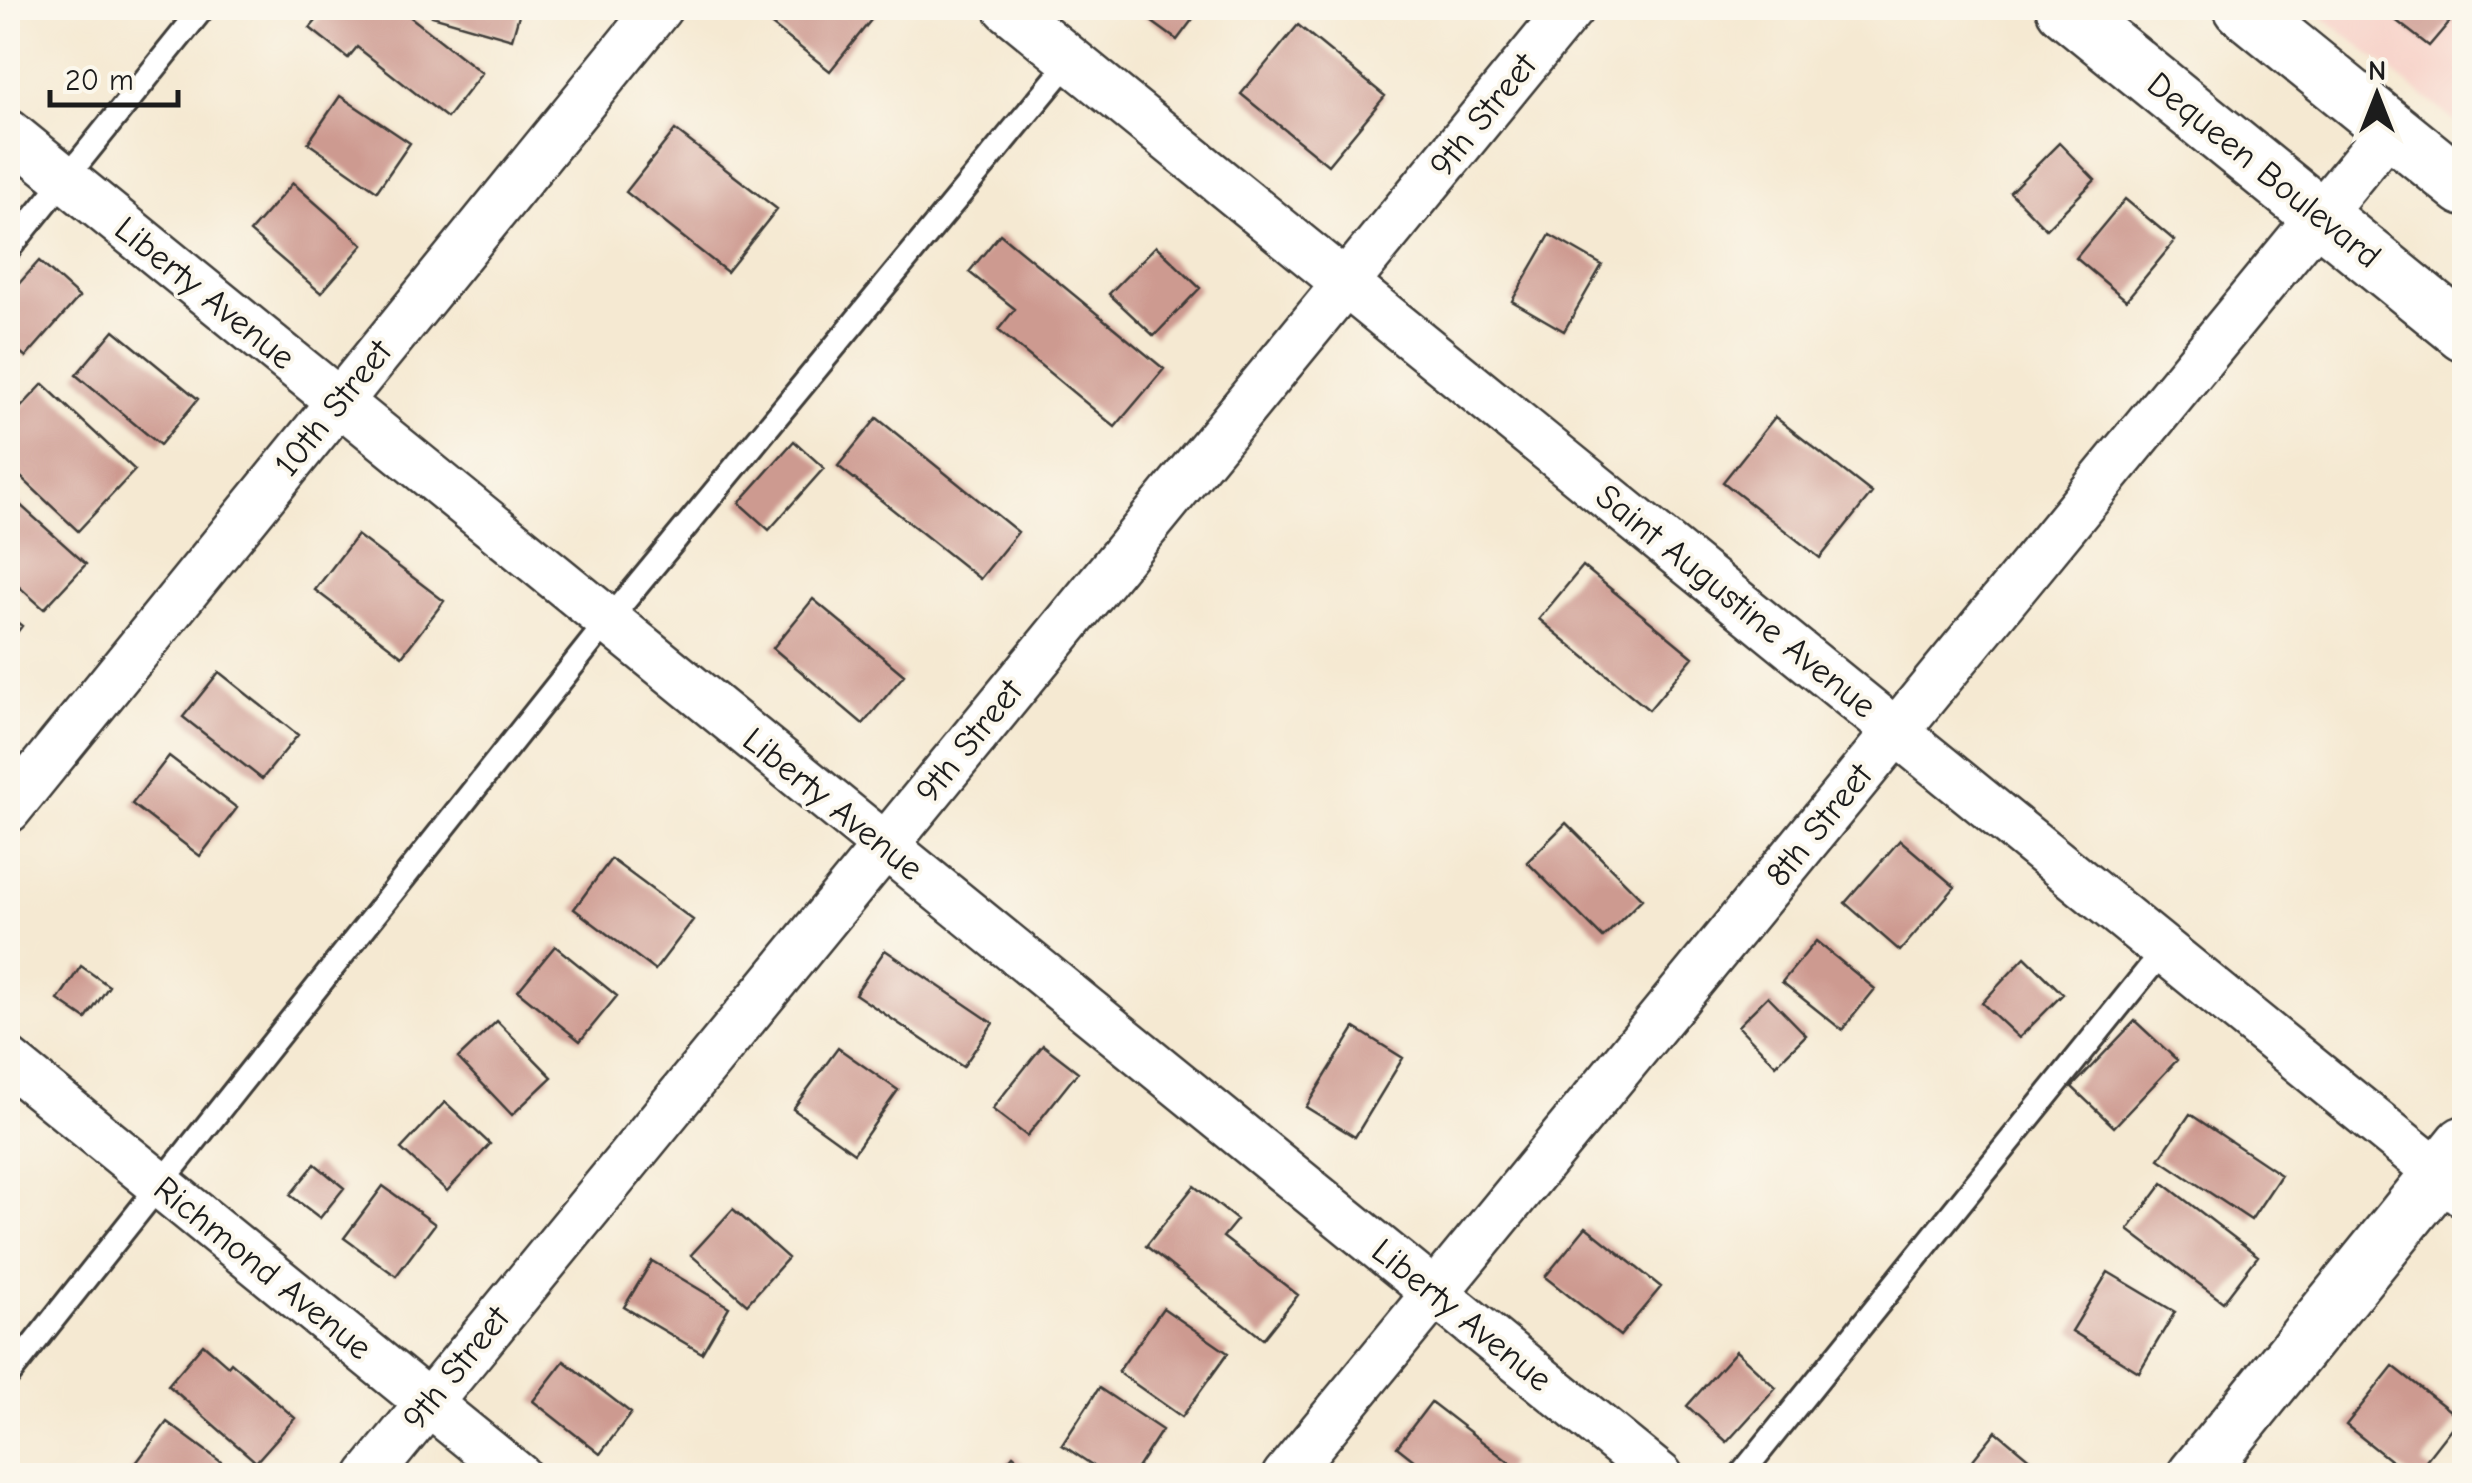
<svg xmlns="http://www.w3.org/2000/svg" width="2472" height="1483" font-family="'Comic Neue',sans-serif">
	<style>
		.built { fill: #f7d1c8 }
		.building { fill: #cd9a90 }
		.lines { fill: none; stroke-linecap: round; stroke-linejoin: round }
		.lane-casing { stroke: #3d3b37; stroke-width: 28 }
		.street-casing { stroke: #3d3b37; stroke-width: 50 }
		.secondary-casing { stroke: #3d3b37; stroke-width: 60 }
		.lane { stroke: #fff; stroke-width: 22 }
		.street { stroke: #fff; stroke-width: 45 }
		.secondary { stroke: #fff; stroke-width: 55 }
		.labels { text-anchor: middle; dominant-baseline: central; stroke-width: 8; stroke-linejoin: round; paint-order: stroke }
		.street-label { font-size: 35px; fill: #1c1c1c; stroke: #fbf7ec }
	</style>
	<rect width="100%" height="100%" fill="#fbf7ec"/>
	<filter id="ink" filterUnits="userSpaceOnUse"><feTurbulence type="fractalNoise" baseFrequency=".01" numOctaves="2"/><feDisplacementMap in="SourceGraphic" scale="20" xChannelSelector="R" yChannelSelector="G"/><feConvolveMatrix kernelMatrix="1 2 1 2 8 2 1 2 1" color-interpolation-filters="sRGB"/></filter>
	<filter id="wash" filterUnits="userSpaceOnUse"><feTurbulence type="fractalNoise" baseFrequency=".0048" numOctaves="4" result="noise"/><feDisplacementMap in="SourceGraphic" scale="40" xChannelSelector="R" yChannelSelector="G"/><feGaussianBlur stdDeviation="2.25" result="paint"/><feColorMatrix in="noise" values="0 0 0 0 0 0 0 0 0 0 0 0 0 0 0 0 0 1.4 0 .05"/><feComposite in="paint" operator="in"/></filter>
	<g filter="url(#wash)">
		<rect width="100%" height="100%" fill="#f5e9d2"/>
		<path class="built" d="M 2311,8 L 2464,8 L 2464,128 Z"/>
		<g id="blocks">
			<path class="building" d="M 327,8 L 399,8 L 482,73 L 447,118 L 357,47 L 348,58 L 310,28 Z
				M 435,8 L 521,8 L 512,39 L 432,16 Z
				M 763,8 L 876,8 L 879,10 L 830,71 L 758,14 Z
				M 1133,8 L 1201,8 L 1177,40 Z
				M 2380,8 L 2464,8 L 2464,28 L 2452,19 L 2429,46 Z
				M 1298,25 L 1385,96 L 1328,165 L 1241,94 Z
				M 340,96 L 410,143 L 377,191 L 308,143 Z
				M 675,130 L 777,209 L 727,272 L 626,192 Z
				M 2059,143 L 2095,180 L 2046,229 L 2010,192 Z
				M 293,183 L 363,245 L 321,293 L 250,232 Z
				M 2125,199 L 2175,241 L 2126,300 L 2076,258 Z
				M 1000,234 L 1164,369 L 1115,427 L 998,330 L 1015,309 L 969,272 Z
				M 1550,235 L 1602,265 L 1564,331 L 1512,301 Z
				M 1156,246 L 1200,288 L 1154,336 L 1109,294 Z
				M 39,261 L 79,297 L 26,357 L 8,342 L 8,296 Z
				M 114,330 L 198,399 L 160,445 L 76,375 Z
				M 43,384 L 135,470 L 78,531 L 8,465 L 8,421 Z
				M 1775,417 L 1872,493 L 1820,558 L 1723,482 Z
				M 877,418 L 1018,532 L 980,579 L 838,466 Z
				M 794,441 L 824,468 L 769,530 L 739,503 Z
				M 8,494 L 86,564 L 44,609 L 8,577 Z
				M 357,535 L 444,601 L 402,656 L 315,590 Z
				M 1583,566 L 1693,657 L 1649,710 L 1539,619 Z
				M 813,599 L 904,675 L 863,724 L 773,648 Z
				M 8,615 L 22,626 L 8,644 Z
				M 219,672 L 298,735 L 262,779 L 183,717 Z
				M 169,756 L 237,808 L 200,856 L 132,804 Z
				M 1566,823 L 1642,899 L 1603,938 L 1527,862 Z
				M 1900,840 L 1955,887 L 1900,951 L 1845,903 Z
				M 611,859 L 693,920 L 655,970 L 574,909 Z
				M 1816,941 L 1875,989 L 1842,1030 L 1782,982 Z
				M 555,946 L 617,996 L 580,1041 L 518,991 Z
				M 885,950 L 993,1023 L 963,1067 L 855,994 Z
				M 2025,957 L 2063,994 L 2019,1038 L 1982,1003 Z
				M 81,966 L 109,986 L 86,1019 L 58,1000 Z
				M 1768,996 L 1806,1035 L 1776,1065 L 1738,1026 Z
				M 497,1021 L 552,1077 L 512,1115 L 458,1058 Z
				M 2135,1021 L 2177,1060 L 2114,1127 L 2072,1087 Z
				M 1355,1028 L 1403,1058 L 1355,1137 L 1306,1107 Z
				M 1043,1045 L 1078,1072 L 1027,1136 L 992,1109 Z
				M 838,1048 L 898,1090 L 854,1153 L 793,1109 Z
				M 445,1102 L 490,1144 L 447,1191 L 401,1149 Z
				M 2190,1114 L 2281,1175 L 2251,1220 L 2159,1159 Z
				M 315,1164 L 344,1188 L 320,1218 L 290,1195 Z
				M 2163,1183 L 2258,1256 L 2223,1302 L 2128,1230 Z
				M 383,1186 L 435,1224 L 396,1276 L 344,1238 Z
				M 1194,1186 L 1237,1220 L 1223,1237 L 1298,1295 L 1263,1339 L 1146,1246 Z
				M 733,1209 L 788,1258 L 747,1304 L 691,1255 Z
				M 1586,1227 L 1661,1287 L 1620,1336 L 1545,1277 Z
				M 652,1261 L 729,1307 L 702,1353 L 624,1307 Z
				M 2108,1272 L 2175,1312 L 2139,1372 L 2072,1331 Z
				M 1163,1308 L 1228,1353 L 1182,1417 L 1118,1372 Z
				M 203,1344 L 228,1366 L 231,1362 L 295,1418 L 256,1462 L 168,1385 Z
				M 1736,1351 L 1776,1388 L 1727,1442 L 1687,1406 Z
				M 564,1361 L 631,1413 L 600,1454 L 533,1401 Z
				M 2393,1366 L 2459,1418 L 2423,1464 L 2438,1476 L 2410,1476 L 2346,1425 Z
				M 1099,1388 L 1162,1430 L 1132,1476 L 1109,1476 L 1062,1445 Z
				M 1431,1402 L 1510,1463 L 1501,1476 L 1434,1476 L 1397,1447 Z
				M 167,1422 L 240,1476 L 137,1476 L 130,1471 Z
				M 1996,1431 L 2050,1476 L 1960,1476 Z
				M 1013,1455 L 1037,1476 L 995,1476 Z"/>
		</g>
	</g>
	<g filter="url(#ink)">
		<use href="#blocks" fill-opacity="0" stroke="#3d3b37" stroke-width="2.5"/>
		<g class="lines">
			<g class="lane-casing">
				<path id="lane" d="M 8,250 L 203,8
					M 8,1376 L 608,621 L 1071,60
					M 1740,1476 L 2164,950"/>
			</g>
			<g class="street-casing">
				<path id="street" d="M 1007,8 L 2464,1194
					M 8,132 L 1660,1476
					M 8,810 L 659,8
					M 8,1061 L 518,1476
					M 369,1476 L 1571,8
					M 1285,1476 L 2391,128"/>
			</g>
			<g class="secondary-casing">
				<path id="secondary" d="M 2064,8 L 2464,333
					M 2242,8 L 2464,188
					M 2195,1476 L 2464,1144"/>
			</g>
			<use href="#lane" class="lane"/>
			<use href="#street" class="street"/>
			<use href="#secondary" class="secondary"/>
		</g>
	</g>
	<g class="labels">
		<g class="street-label">
			<text transform="translate(1483 115) rotate(-51)">9th Street</text>
			<text transform="translate(2264 170) rotate(39)">Dequeen Boulevard</text>
			<text transform="translate(205 293) rotate(39)">Liberty Avenue</text>
			<text transform="translate(333 408) rotate(-51)">10th Street</text>
			<text transform="translate(1736 601) rotate(39)">Saint Augustine Avenue</text>
			<text transform="translate(969 741) rotate(-51)">9th Street</text>
			<text transform="translate(833 804) rotate(39)">Liberty Avenue</text>
			<text transform="translate(1819 825) rotate(-51)">8th Street</text>
			<text transform="translate(263 1268) rotate(39)">Richmond Avenue</text>
			<text transform="translate(1462 1315) rotate(39)">Liberty Avenue</text>
			<text transform="translate(456 1368) rotate(-51)">9th Street</text>
		</g>
	</g>
	<rect width="2472" height="1483" fill="none" stroke="#fbf7ec" stroke-width="40"/>
	<g transform="translate(2377 95)" stroke="#fbf7ec" stroke-width="8" paint-order="stroke">
	<path d="M0-8L18 38L0 25L-18 38Z" fill="#1c1c1c"/>
	<text y="-15" font-size="28" font-weight="bold" text-anchor="middle" fill="#1c1c1c">N</text>
	</g>
	<path d="M50 90v15h128v-15" fill="none" stroke="#1c1c1c" stroke-width="5"/>
	<text x="65" y="90" font-size="30" fill="#1c1c1c" stroke="#fbf7ec" stroke-width="8" paint-order="stroke">20 m</text>
</svg>
